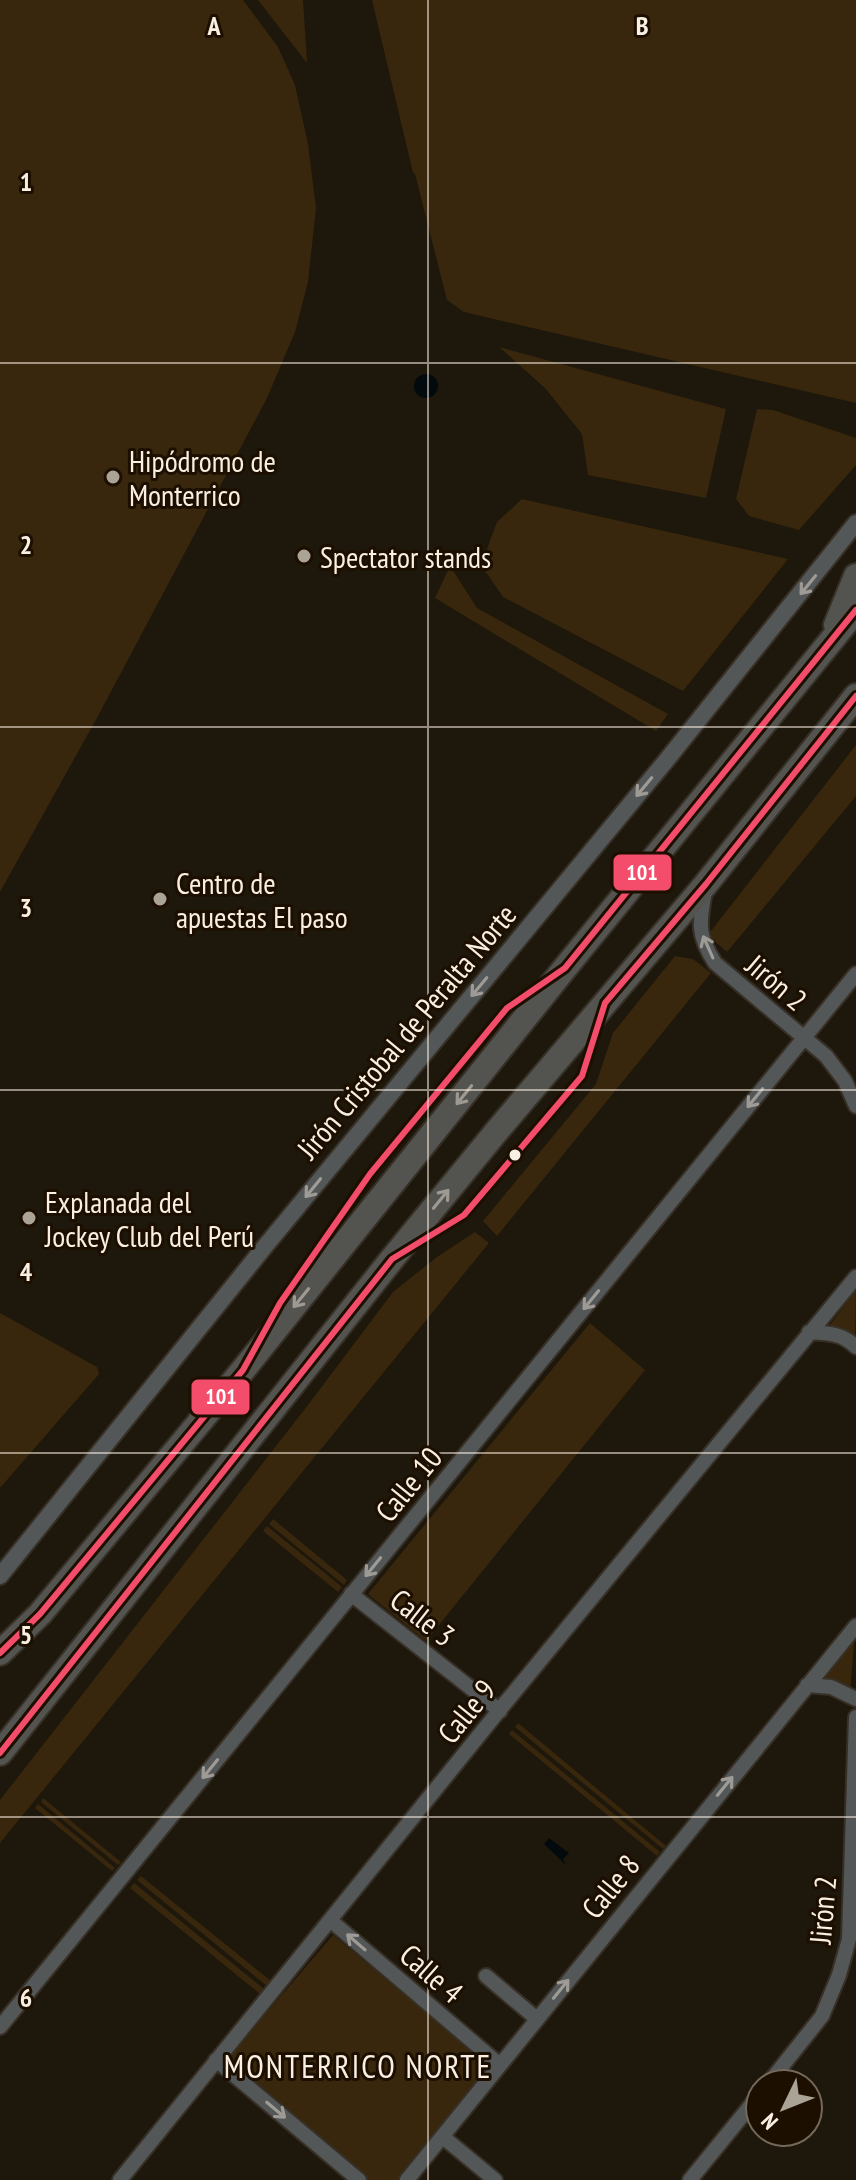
<svg xmlns="http://www.w3.org/2000/svg" width="856" height="2180" font-family="'PT Sans Narrow',sans-serif">
	<style>
		.green { fill: #38270c }
		.water { fill: #030a0e }
		.lines { fill: none; stroke-linecap: round; stroke-linejoin: round }
		.minor-casing { stroke: #373027; stroke-width: 18 }
		.tertiary-casing { stroke: #373027; stroke-width: 20 }
		.motorway-casing { stroke: #373027; stroke-width: 28 }
		.minor { stroke: #545757; stroke-width: 14 }
		.tertiary { stroke: #545757; stroke-width: 16 }
		.motorway { stroke: #53534f; stroke-width: 24 }
		.bus-1-casing { stroke: #1c0f00; stroke-width: 12 }
		.bus-1 { stroke: #f44d6c; stroke-width: 6 }
		.oneway { stroke: #9e9b96 }
		.oneway2 { stroke: #9e9991 }
		.grid { fill: none; stroke: #f9efe2; stroke-width: 2; stroke-opacity: 0.55 }
		.poi-dot { fill: #aca397; stroke: #1c0f00; stroke-width: 3 }
		.bus-dot { fill: #f9efe2; stroke: #1c0f00; stroke-width: 3 }
		.labels { text-anchor: middle; dominant-baseline: central; stroke-width: 6; stroke-linejoin: round; paint-order: stroke }
		.poi-label { font-size: 30px; fill: #f9efe2; stroke: #1c0f00; text-anchor: start }
		.street-label { font-size: 30px; fill: #f9efe2; stroke: #1c0f00 }
		.neighbourhood-label { font-size: 32px; letter-spacing: 2px; fill: #f9efe2; stroke: #1c0f00 }
		.grid-label { font-size: 26px; text-anchor: middle; font-weight: bold; fill: #f9efe2; stroke: #1c0f00; stroke-width: 6; stroke-linejoin: round; paint-order: stroke }
		.line-badge { stroke: #1c0f00; stroke-width: 3 }
		.badge-label { font-size: 22px; text-anchor: middle; font-weight: bold; fill: #fff }
	</style>
	<rect width="100%" height="100%" fill="#1e170b"/>
	<path class="green" d="M 0,0 L 243,0 L 278,47 L 295,85 L 308,144 L 316,208 L 308,282 L 295,332 L 267,398 L 98,716 L 0,892 Z
		M 258,0 L 303,0 L 307,63 Z
		M 372,0 L 856,0 L 856,403 L 464,312 L 447,300 L 415,174 L 413,173 Z
		M 499,347 L 726,409 L 706,498 L 588,475 L 582,434 L 545,388 Z
		M 757,409 L 773,410 L 856,438 L 856,465 L 799,530 L 749,516 L 736,499 Z
		M 522,499 L 788,559 L 683,691 L 503,597 L 481,565 L 497,522 Z
		M 450,566 L 477,608 L 668,714 L 656,731 L 435,598 Z
		M 856,745 L 856,796 L 727,952 L 711,938 L 711,931 Z
		M 675,956 L 693,959 L 711,973 L 497,1236 L 483,1221 L 596,1084 L 613,1033 Z
		M 475,1232 L 489,1243 L 0,1843 L 0,1800 L 308,1405 L 393,1292 L 437,1257 Z
		M 856,1290 L 855,1351 L 842,1342 L 820,1338 Z
		M 0,1313 L 97,1367 L 99,1374 L 0,1488 Z
		M 590,1323 L 645,1370 L 426,1641 L 368,1594 Z
		M 273,1519 L 347,1580 L 344,1585 L 269,1524 Z
		M 267,1526 L 342,1587 L 338,1592 L 263,1531 Z
		M 855,1631 L 850,1695 L 813,1682 Z
		M 518,1723 L 666,1846 L 663,1849 L 515,1727 Z
		M 512,1730 L 660,1852 L 657,1856 L 509,1734 Z
		M 43,1798 L 121,1862 L 118,1865 L 41,1802 Z
		M 38,1804 L 115,1868 L 112,1871 L 35,1808 Z
		M 141,1876 L 271,1981 L 267,1986 L 137,1880 Z
		M 134,1883 L 264,1989 L 260,1994 L 130,1888 Z
		M 333,1935 L 492,2068 L 400,2180 L 368,2180 L 222,2065 Z"/>
	<path class="water" d="M414 386a12 12 0 1 1 24 0a12 12 0 1 1-24 0Z
		M 549,1838 L 569,1853 L 563,1859 L 566,1865 L 544,1844 Z"/>
	<g class="lines">
		<g class="minor-casing">
			<path id="minor" d="M 705,891 C 699,923 697,935 715,963 L 826,1056 L 845,1081 L 856,1106
				M 809,1332 C 828,1333 842,1333 856,1347
				M 351,1594 L 500,1711
				M 807,1685 L 831,1687 L 856,1699
				M 330,1920 L 500,2065
				M 486,1976 L 537,2019
				M 0,2027 L 856,974
				M 216,2060 L 359,2180
				M 768,2084 L 822,2016 L 839,1975 L 849,1939 L 856,1717
				M 443,2137 L 495,2180
				M 120,2180 L 506,1702 L 856,1277
				M 407,2180 L 856,1626
				M 690,2180 L 760,2094"/>
		</g>
		<g class="tertiary-casing">
			<path id="tertiary" d="M 0,1576 L 262,1250 L 665,762 L 856,523"/>
		</g>
		<g class="motorway-casing">
			<path id="motorway" d="M 836,625 L 856,576
				M 0,1653 L 40,1614 L 243,1370 L 565,968 L 856,610
				M 0,1753 L 392,1259 L 496,1132 L 706,884 L 856,696"/>
		</g>
		<use href="#minor" class="minor"/>
		<use href="#tertiary" class="tertiary"/>
		<use href="#motorway" class="motorway"/>
		<g class="bus-1-casing">
			<path id="bus-1" d="M 0,1653 L 40,1614 L 243,1370 L 280,1303 L 370,1174 L 507,1008 L 565,968 L 856,610
				M 0,1753 L 392,1259 L 464,1215 L 582,1076 L 605,1003 L 706,884 L 856,696"/>
		</g>
		<use href="#bus-1" class="bus-1"/>
	</g>
	<defs><path id="oneway-shaft" d="M-6 0H5M1.5-3L5.5 0L1.5 3" fill="none" stroke-width="1.6" stroke-linecap="round" stroke-linejoin="round" transform="scale(2)"/></defs>
	<g class="oneway">
		<use href="#oneway-shaft" transform="translate(808 585) rotate(129)"/>
		<use href="#oneway-shaft" transform="translate(644 787) rotate(130)"/>
		<use href="#oneway-shaft" transform="translate(708 947) rotate(-114)"/>
		<use href="#oneway-shaft" transform="translate(479 987) rotate(130)"/>
		<use href="#oneway-shaft" transform="translate(755 1098) rotate(129)"/>
		<use href="#oneway-shaft" transform="translate(313 1188) rotate(129)"/>
		<use href="#oneway-shaft" transform="translate(591 1300) rotate(129)"/>
		<use href="#oneway-shaft" transform="translate(373 1567) rotate(129)"/>
		<use href="#oneway-shaft" transform="translate(210 1769) rotate(129)"/>
		<use href="#oneway-shaft" transform="translate(725 1786) rotate(-51)"/>
		<use href="#oneway-shaft" transform="translate(356 1942) rotate(-139)"/>
		<use href="#oneway-shaft" transform="translate(561 1989) rotate(-51)"/>
		<use href="#oneway-shaft" transform="translate(276 2110) rotate(40)"/>
	</g>
	<g class="oneway2">
		<use href="#oneway-shaft" transform="translate(464 1095) rotate(129)"/>
		<use href="#oneway-shaft" transform="translate(441 1199) rotate(-51)"/>
		<use href="#oneway-shaft" transform="translate(301 1298) rotate(129)"/>
	</g>
	<path class="grid" d="M 428,0 L 428,2180M 0,363 L 856,363M 0,727 L 856,727M 0,1090 L 856,1090M 0,1453 L 856,1453M 0,1817 L 856,1817"/>
	<g class="poi-dot">
		<circle cx="113" cy="477" r="8"/>
		<circle cx="304" cy="556" r="8"/>
		<circle cx="160" cy="899" r="8"/>
		<circle cx="29" cy="1218" r="8"/>
	</g>
	<circle class="bus-dot" cx="515" cy="1155" r="7"/>
	<g class="labels">
		<g class="poi-label">
			<text x="129" y="460">Hipódromo de<tspan x="129" dy="34">Monterrico</tspan></text>
			<text x="320" y="556">Spectator stands</text>
			<text x="176" y="882">Centro de<tspan x="176" dy="34">apuestas El paso</tspan></text>
			<text x="45" y="1201">Explanada del<tspan x="45" dy="34">Jockey Club del Perú</tspan></text>
		</g>
		<g class="street-label">
			<text transform="translate(777 982) rotate(40)">Jirón 2</text>
			<text transform="translate(406 1031) rotate(-50)">Jirón Cristobal de Peralta Norte</text>
			<text transform="translate(408 1484) rotate(-51)">Calle 10</text>
			<text transform="translate(423 1617) rotate(38)">Calle 3</text>
			<text transform="translate(466 1711) rotate(-51)">Calle 9</text>
			<text transform="translate(610 1886) rotate(-51)">Calle 8</text>
			<text transform="translate(822 1910) rotate(-85)">Jirón 2</text>
			<text transform="translate(432 1973) rotate(41)">Calle 4</text>
		</g>
		<g class="neighbourhood-label">
			<text x="358" y="2066">MONTERRICO NORTE</text>
		</g>
	</g>
	<g class="grid-label">
		<text x="214" y="35">A</text>
		<text x="642" y="35">B</text>
		<text x="26" y="191">1</text>
		<text x="26" y="554">2</text>
		<text x="26" y="917">3</text>
		<text x="26" y="1281">4</text>
		<text x="26" y="1644">5</text>
		<text x="26" y="2007">6</text>
	</g>
	<g class="line-badge">
		<rect x="612" y="853" width="61" height="39" rx="8" fill="#f44d6c"/>
		<rect x="190" y="1378" width="61" height="38" rx="8" fill="#f44d6c"/>
	</g>
	<g class="badge-label">
		<text x="642" y="880">101</text>
		<text x="221" y="1404">101</text>
	</g>
	<g transform="translate(784 2108) rotate(227)"><circle r="38" fill="#1c0f00" stroke="#74695a" stroke-width="2"/>
	<path d="M0-6L14 30L0 20L-14 30Z" fill="#aca397"/>
	<text y="-12" font-size="22" font-weight="bold" text-anchor="middle" fill="#f9efe2">N</text>
	</g>
</svg>
